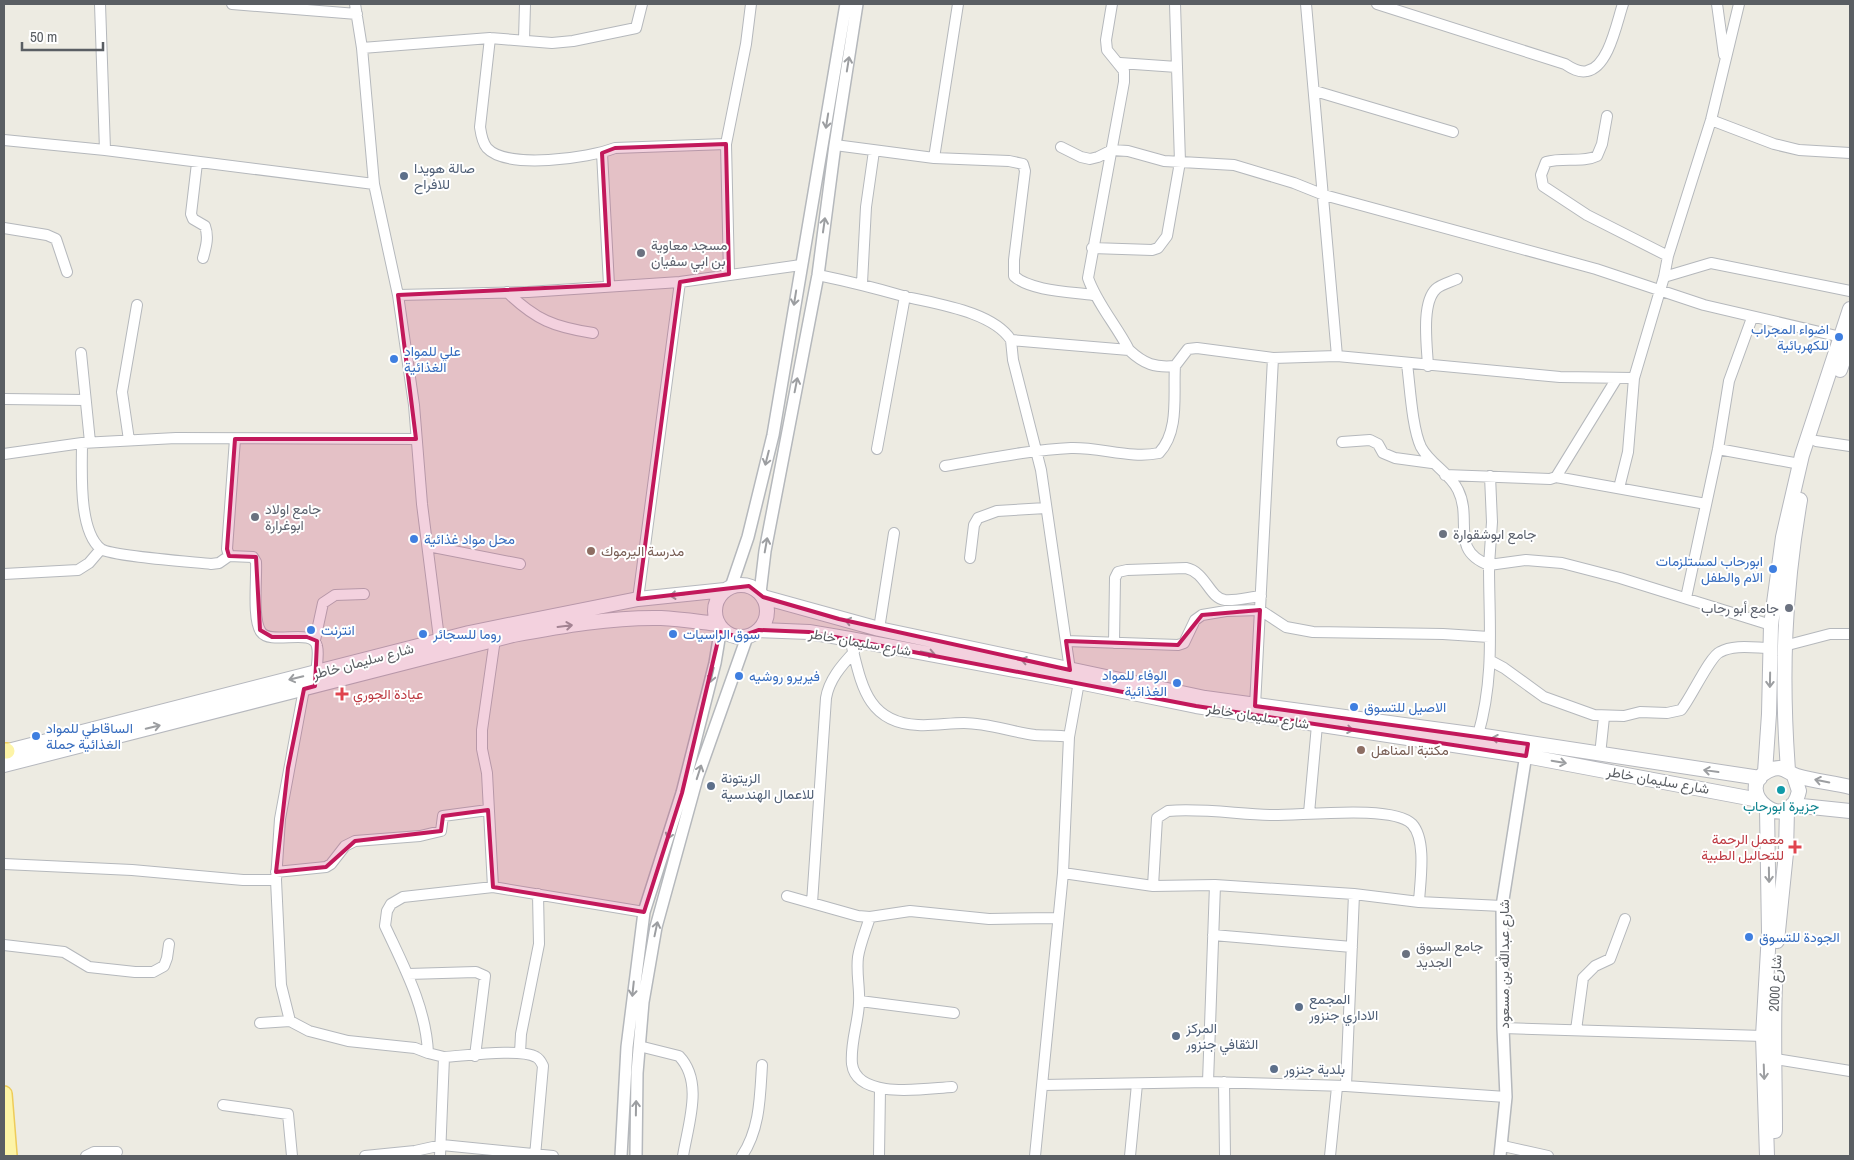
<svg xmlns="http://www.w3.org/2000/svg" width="1854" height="1160" font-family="'Archivo Narrow',Vazirmatn,sans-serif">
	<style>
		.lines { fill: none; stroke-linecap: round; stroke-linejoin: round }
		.minor-casing { stroke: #b5b8bc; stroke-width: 12 }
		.tertiary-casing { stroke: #b5b8bc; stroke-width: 14 }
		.secondary-casing { stroke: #b6b8be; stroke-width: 16 }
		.primary-casing { stroke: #eecc5a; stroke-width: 18 }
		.minor { stroke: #fff; stroke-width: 10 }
		.tertiary { stroke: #fff; stroke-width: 11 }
		.secondary { stroke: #fff; stroke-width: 14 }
		.primary { stroke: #fdf4a7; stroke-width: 15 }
		.oneway { stroke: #9c9ea1 }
		.marked { fill: #c2185b; fill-opacity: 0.2; stroke: #c2185b; stroke-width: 4; stroke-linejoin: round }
		.service-dot { fill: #5c6f8a; stroke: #fff; stroke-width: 2 }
		.worship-dot { fill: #6b7280; stroke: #fff; stroke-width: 2 }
		.shop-dot { fill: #3f7fe0; stroke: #fff; stroke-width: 2 }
		.education-dot { fill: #8d6e63; stroke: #fff; stroke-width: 2 }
		.health-dot { fill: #e0444e; stroke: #fff; stroke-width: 2 }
		.culture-dot { fill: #0f9aa8; stroke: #fff; stroke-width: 2 }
		.labels { text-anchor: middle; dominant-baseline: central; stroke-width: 4; stroke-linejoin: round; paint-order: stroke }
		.service-label { font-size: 14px; fill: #4e5e75; stroke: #fff; text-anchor: start }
		.worship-label { font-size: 14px; fill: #5b616d; stroke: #fff; text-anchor: start }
		.shop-label { font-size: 14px; fill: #366cbe; stroke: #fff; text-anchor: start }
		.education-label { font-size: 14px; fill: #785e54; stroke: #fff; text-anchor: start }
		.street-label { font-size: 14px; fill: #5a5e63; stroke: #fff }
		.health-label { font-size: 14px; fill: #be3a42; stroke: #fff; text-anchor: start }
		.culture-label { font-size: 14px; fill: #0d838f; stroke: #fff }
	</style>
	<rect width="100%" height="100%" fill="#edebe2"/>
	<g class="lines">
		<g class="minor-casing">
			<path id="minor" d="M 100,4 L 105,150
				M 232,4 L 357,14
				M 355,4 L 362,48 L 374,184 L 398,295 L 414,405 L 422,504 L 440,646
				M 1112,4 L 1106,40 L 1107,50 L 1124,71 L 1124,82 L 1088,278 C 1097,304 1117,326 1129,350
				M 1306,4 L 1337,356
				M 1377,4 L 1565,64 C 1571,68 1579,73 1587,71 C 1609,67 1617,21 1623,4
				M 1717,4 L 1724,55
				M 490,38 L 480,127 C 481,134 482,142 487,148 C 507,170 589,158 615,148 L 726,144
				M 524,40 L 525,4
				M 362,48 L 490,38 L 552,43 L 573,41 L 636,28 L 642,4
				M 1120,63 L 1177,67
				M 1315,91 L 1453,132
				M 1607,116 L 1602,144 L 1597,156 C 1583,163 1563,157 1546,162 L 1541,175 L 1543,186 L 1587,215 L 1668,256
				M 1711,120 L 1774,144 L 1799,150 L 1850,153
				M 4,140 L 105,150 L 374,184
				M 835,145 L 934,158 L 1009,161 L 1023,164 L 1025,171 L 1014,260 L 1014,276 C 1030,291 1072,292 1093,295
				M 1061,147 L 1081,157 L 1090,159 L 1098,157 L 1112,150 L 1128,151 L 1164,161 L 1234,165 L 1294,183 L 1324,195 L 1596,269 L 1704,305 L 1841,337
				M 602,153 L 609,285
				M 934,158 L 958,4
				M 197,163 L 191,214 L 193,219 L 205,226 C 209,237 206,247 203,258
				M 4,228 L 47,235 L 56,239 L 67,272
				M 1092,248 L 1152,250 L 1158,248 L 1167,236 L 1180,162 L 1175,4
				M 729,274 L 726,144 L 746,44 L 751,4
				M 818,275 C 847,281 875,288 903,296 C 935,304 992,311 1011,340 L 1129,350 C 1144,364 1155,368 1175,366 L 1188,349 L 1197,348 L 1273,358 L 1337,356 L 1560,377 L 1634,378
				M 1664,277 L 1711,263 L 1850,291
				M 862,283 L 866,207 L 874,151
				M 507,292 C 536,320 554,327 593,333
				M 398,295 L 528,292 L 680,282 L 801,265
				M 1011,340 L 1013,360 L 1041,470 L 1070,670
				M 81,353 L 90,442
				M 1407,364 C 1410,386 1412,428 1421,447 C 1430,464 1450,473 1458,490 C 1473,520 1449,550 1489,565 C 1489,625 1495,676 1478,735
				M 1428,366 C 1427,346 1421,303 1436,289 C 1441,284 1451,282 1457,279
				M 4,399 L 85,400
				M 129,440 L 122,392 L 137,305
				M 1816,441 L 1850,446
				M 1342,442 L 1370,440 L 1378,444 L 1383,453 L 1395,458 L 1432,463
				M 82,443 C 82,470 78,531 101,549 C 111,556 193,562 211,564 L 219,563 L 229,556 L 253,557 L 256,562 C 257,579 252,619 261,632 C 271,646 313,627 317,646 C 319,654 317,664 316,673
				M 877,449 L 905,296
				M 1718,449 L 1800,464
				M 4,454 L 82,443 L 176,438 L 416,439
				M 945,466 C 987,459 1029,450 1071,448 C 1100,447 1131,459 1159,453 C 1180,431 1173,393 1175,366
				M 1445,475 L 1550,479 L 1556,477 L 1706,504
				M 1490,476 L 1492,522 L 1489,565 L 1526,560 L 1562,563 L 1620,578 L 1771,625
				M 1556,477 L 1617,378
				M 1619,488 L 1628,452 L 1634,378 L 1664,277 L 1668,256 L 1711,120 L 1739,4
				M 428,546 L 520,564
				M 229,556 L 227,549 L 235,439
				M 970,558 L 974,525 L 978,518 L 997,511 L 1046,508
				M 4,574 L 78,570 L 89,563 L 101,549
				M 1686,598 L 1718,449 L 1729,381 L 1752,318
				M 638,599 L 680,282
				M 879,629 L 894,533
				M 850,639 C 861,681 865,723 918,725 C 933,726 949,723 964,723 C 988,723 1011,732 1035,735 C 1047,736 1058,735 1069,737
				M 315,640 L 323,603 L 335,595 L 364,594
				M 1066,641 L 1178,645 L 1184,643 L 1195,620 L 1202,615 L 1226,611 L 1260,610 L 1286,627 L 1313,632 L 1443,634 L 1489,637
				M 1114,643 L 1115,578 L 1118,572 L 1127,570 L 1186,568 C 1206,572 1209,598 1225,600 C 1236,601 1250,597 1261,596
				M 1784,646 L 1830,634 L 1850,634
				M 1491,661 L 1504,668 L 1544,697 L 1594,715 L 1624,716 L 1640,712 L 1667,713 L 1681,710 C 1691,698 1710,656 1720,652 C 1734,644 1755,648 1771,648
				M 1255,706 L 1273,358
				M 1600,755 L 1604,717
				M 1309,813 L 1317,725
				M 4,864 L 132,870 L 243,880 L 276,880
				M 276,872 L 326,867 L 331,864 L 345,846 L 355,841 L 420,836 L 441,831 L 443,816 L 488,810
				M 1063,873 L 1153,886 L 1215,885 L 1354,894 L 1419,902 L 1502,906
				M 1153,886 L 1157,818 L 1168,811 C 1201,808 1237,814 1270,815 C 1299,816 1393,804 1412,824 C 1427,840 1420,882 1419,902
				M 493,887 L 487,773 L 482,749 L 482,730 L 495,639
				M 787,896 L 858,916 L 870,917 L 910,911 L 989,919 L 1057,918
				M 812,903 L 826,698 C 829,680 841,666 854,652
				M 870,917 C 866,930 860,944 858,957 C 856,973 860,988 859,1003 C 858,1024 850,1044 852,1064 C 857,1101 928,1088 952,1087
				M 1213,935 L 1352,947
				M 4,945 L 64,952 L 89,967 L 135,972 L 153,972 L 164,966 L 167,958 L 169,944
				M 408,974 L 476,972 L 485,976 L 475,1056
				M 860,1001 L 954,1013
				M 290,1021 L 281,985 L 276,880 L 280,819 L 304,689
				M 260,1023 L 290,1021 L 309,1031 L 348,1041 L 415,1048 L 428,1053
				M 1503,1028 L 1763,1036
				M 1576,1030 L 1583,978 L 1595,966 L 1610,959 L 1625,919
				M 639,1046 L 679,1056 C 704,1082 688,1124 683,1156
				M 520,1053 L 521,1034 L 539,944 L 538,894
				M 444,1057 C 464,1056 521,1048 536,1057 C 540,1059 541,1062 543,1066 L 535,1156
				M 1776,1059 L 1850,1071
				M 1208,1082 L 1215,885
				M 1224,1082 L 1225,1156
				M 1043,1085 L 1208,1082 L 1346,1086 L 1506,1097
				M 1346,1086 L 1354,894
				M 223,1105 L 288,1114 L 292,1156
				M 1503,1146 L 1548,1156
				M 86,1156 L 94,1152 L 117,1152
				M 365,1156 L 415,1151 L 442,1145 L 553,1156
				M 440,1156 L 444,1057 L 428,1053 C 426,1007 404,967 385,926 L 387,911 L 391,904 L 403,897 L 493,887 L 644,912
				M 742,1156 C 760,1129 760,1097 762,1065
				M 879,1156 L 880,1089
				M 1035,1156 L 1063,873 L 1069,737 L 1079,682
				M 1130,1156 L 1137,1084
				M 1330,1156 L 1337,1087"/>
		</g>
		<g class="tertiary-casing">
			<path id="tertiary" d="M 731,587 L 748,537 L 773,435 L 846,4
				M 760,593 L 765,551 L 818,275 L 835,145 L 857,4
				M 621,1156 L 627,1047 L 644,912 L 682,793 L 715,663 L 721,627
				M 636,1156 L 637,1073 L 643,1002 L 656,927 L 697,778 L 747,637
				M 1500,1156 L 1506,1097 L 1503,1028 L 1502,906 L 1527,748"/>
		</g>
		<g class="secondary-casing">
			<path id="secondary" d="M 1840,370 L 1850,341
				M715 611a26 26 0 1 1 52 0a26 26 0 1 1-52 0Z
				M 763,597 L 879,629 L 1205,698 L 1478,735 L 1760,778
				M 759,630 L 809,632 L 850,639 L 1079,682 L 1196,706 L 1526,756 L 1759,800
				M 4,752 L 469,633 L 638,599 L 725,590
				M 4,765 L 513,635 C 561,626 612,617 661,618 C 680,619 700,622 718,624
				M 1788,770 C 1781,676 1784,593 1800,500
				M 1765,772 L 1769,714 L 1771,625 L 1783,537 L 1802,455 L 1850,309
				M 1794,776 L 1799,791 C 1788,839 1731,790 1768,771 C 1772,769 1775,768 1779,768 C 1787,769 1790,774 1797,776 C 1814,781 1833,783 1850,787
				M 1792,805 L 1850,811
				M 1777,941 L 1786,853 L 1787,809
				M 1775,1131 C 1775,1082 1773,1033 1775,985
				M 1767,1156 L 1763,1036 L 1769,933 L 1767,809"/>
		</g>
		<g class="primary-casing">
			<path id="primary" d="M 4,751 L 7,751
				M 4,1094 L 9,1156"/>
		</g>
		<use href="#minor" class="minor"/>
		<use href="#tertiary" class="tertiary"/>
		<use href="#secondary" class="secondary"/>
		<use href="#primary" class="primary"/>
	</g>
	<defs><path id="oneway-shaft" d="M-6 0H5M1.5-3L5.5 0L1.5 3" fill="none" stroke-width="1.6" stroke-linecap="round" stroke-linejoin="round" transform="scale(1.25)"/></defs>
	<g class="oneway">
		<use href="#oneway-shaft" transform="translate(848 64) rotate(-81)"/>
		<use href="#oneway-shaft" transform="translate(827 121) rotate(99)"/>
		<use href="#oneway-shaft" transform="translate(824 225) rotate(-82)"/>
		<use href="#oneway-shaft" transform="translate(795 298) rotate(99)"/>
		<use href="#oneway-shaft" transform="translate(796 385) rotate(-79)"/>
		<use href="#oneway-shaft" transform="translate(767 458) rotate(104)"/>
		<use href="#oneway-shaft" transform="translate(766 545) rotate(-80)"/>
		<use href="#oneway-shaft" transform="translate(677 595) rotate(175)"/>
		<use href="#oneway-shaft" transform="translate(852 622) rotate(-166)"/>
		<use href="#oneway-shaft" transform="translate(565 626) rotate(-7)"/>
		<use href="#oneway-shaft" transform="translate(928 653) rotate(11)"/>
		<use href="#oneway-shaft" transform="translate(1028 661) rotate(-169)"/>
		<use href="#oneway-shaft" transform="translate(712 675) rotate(103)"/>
		<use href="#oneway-shaft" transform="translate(296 678) rotate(166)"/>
		<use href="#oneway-shaft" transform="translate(1770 680) rotate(91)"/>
		<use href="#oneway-shaft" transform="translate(153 727) rotate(-14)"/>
		<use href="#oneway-shaft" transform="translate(1346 729) rotate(9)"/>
		<use href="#oneway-shaft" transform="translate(1499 739) rotate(-170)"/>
		<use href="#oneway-shaft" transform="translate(1559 762) rotate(10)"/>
		<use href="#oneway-shaft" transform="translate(1711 771) rotate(-172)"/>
		<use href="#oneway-shaft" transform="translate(699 772) rotate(-72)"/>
		<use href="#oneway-shaft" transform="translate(1822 781) rotate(-169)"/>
		<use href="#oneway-shaft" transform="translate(670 832) rotate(108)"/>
		<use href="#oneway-shaft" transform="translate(1769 875) rotate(89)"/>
		<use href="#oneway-shaft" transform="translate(656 929) rotate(-78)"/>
		<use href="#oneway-shaft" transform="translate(633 989) rotate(96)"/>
		<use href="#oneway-shaft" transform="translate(1764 1072) rotate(88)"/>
		<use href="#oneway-shaft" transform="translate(636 1108) rotate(-89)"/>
	</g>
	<path class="marked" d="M 726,144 L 729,274 L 680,282 L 638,599 L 749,586 L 763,597 L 839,619 L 1070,670 L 1066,641 L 1178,645 L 1202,615 L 1260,610 L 1255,706 L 1528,744 L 1526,756 L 1196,706 L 809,632 L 759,630 L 739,637 L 720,632 L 682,793 L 644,912 L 493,887 L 488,810 L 443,816 L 441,831 L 355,841 L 326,867 L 276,872 L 288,768 L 304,689 L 315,686 L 317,641 L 307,637 L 272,637 L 260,630 L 256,557 L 229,556 L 227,549 L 235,439 L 416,439 L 398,295 L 609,285 L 602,153 L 615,148 Z"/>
	<g class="service-dot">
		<circle cx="404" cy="176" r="5"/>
		<circle cx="711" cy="786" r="5"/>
		<circle cx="1299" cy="1007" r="5"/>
		<circle cx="1176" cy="1036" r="5"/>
		<circle cx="1274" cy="1069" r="5"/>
	</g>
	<g class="worship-dot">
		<circle cx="641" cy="253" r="5"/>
		<circle cx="255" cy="517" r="5"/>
		<circle cx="1443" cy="534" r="5"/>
		<circle cx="1789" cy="608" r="5"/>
		<circle cx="1406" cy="954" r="5"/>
	</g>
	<g class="shop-dot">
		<circle cx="1839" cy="337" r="5"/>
		<circle cx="394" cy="359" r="5"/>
		<circle cx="414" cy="539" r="5"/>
		<circle cx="1773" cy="569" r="5"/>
		<circle cx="311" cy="630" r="5"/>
		<circle cx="423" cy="634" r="5"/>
		<circle cx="673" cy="634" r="5"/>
		<circle cx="739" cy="676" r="5"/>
		<circle cx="1177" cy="683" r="5"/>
		<circle cx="1354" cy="707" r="5"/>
		<circle cx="36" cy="736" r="5"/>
		<circle cx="1749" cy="937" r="5"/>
	</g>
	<g class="education-dot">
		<circle cx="591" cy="551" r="5"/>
		<circle cx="1361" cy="750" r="5"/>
	</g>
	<g class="health-dot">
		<path d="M339.5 686.5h5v5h5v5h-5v5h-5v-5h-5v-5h5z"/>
		<path d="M1792.5 839.5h5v5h5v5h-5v5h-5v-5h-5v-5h5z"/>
	</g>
	<circle class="culture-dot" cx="1781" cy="790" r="5"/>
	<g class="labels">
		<g class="service-label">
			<text x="414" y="168">صالة هويدا<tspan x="414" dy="16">للافراح</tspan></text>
			<text x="721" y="778">الزيتونة<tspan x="721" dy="16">للاعمال الهندسية</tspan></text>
			<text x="1309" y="999">المجمع<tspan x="1309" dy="16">الاداري جنزور</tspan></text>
			<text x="1186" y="1028">المركز<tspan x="1186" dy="16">الثقافي جنزور</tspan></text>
			<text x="1284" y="1069">بلدية جنزور</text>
		</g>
		<g class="worship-label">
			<text x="651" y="245">مسجد معاوية<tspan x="651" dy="16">بن ابي سفيان</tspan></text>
			<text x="265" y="509">جامع اولاد<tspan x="265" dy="16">ابوغرارة</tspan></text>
			<text x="1453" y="534">جامع ابوشقوارة</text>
			<text x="1779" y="608" text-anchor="end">جامع أبو رحاب</text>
			<text x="1416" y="946">جامع السوق<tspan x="1416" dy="16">الجديد</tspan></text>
		</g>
		<g class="shop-label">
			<text x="1829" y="329" text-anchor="end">اضواء المجراب<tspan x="1829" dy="16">للكهربائية</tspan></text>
			<text x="404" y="351">علي للمواد<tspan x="404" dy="16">الغذائية</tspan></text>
			<text x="424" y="539">محل مواد غذائية</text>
			<text x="1763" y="561" text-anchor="end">ابورحاب لمستلزمات<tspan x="1763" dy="16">الام والطفل</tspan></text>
			<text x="321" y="630">انترنت</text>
			<text x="433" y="634">روما للسجائر</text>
			<text x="683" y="634">سوق الراسيات</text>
			<text x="1167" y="675" text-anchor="end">الوفاء للمواد<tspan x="1167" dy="16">الغذائية</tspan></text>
			<text x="749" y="676">فيريرو روشيه</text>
			<text x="1364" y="707">الاصيل للتسوق</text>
			<text x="46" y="728">الساقاطي للمواد<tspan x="46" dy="16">الغذائية جملة</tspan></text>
			<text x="1759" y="937">الجودة للتسوق</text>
		</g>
		<g class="education-label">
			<text x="601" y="551">مدرسة اليرموك</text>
			<text x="1371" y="750">مكتبة المناهل</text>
		</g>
		<g class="street-label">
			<text transform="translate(860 642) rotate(10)">شارع سليمان خاطر</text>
			<text transform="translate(363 661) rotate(-15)">شارع سليمان خاطر</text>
			<text transform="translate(1258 716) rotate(9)">شارع سليمان خاطر</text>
			<text transform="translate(1658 780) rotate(10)">شارع سليمان خاطر</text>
			<text transform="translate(1504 964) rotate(-90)">شارع عبدالله بن مسعود</text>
			<text transform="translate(1775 983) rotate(-87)">شارع 2000</text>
		</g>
		<g class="health-label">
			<text x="353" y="694">عيادة الجوري</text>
			<text x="1784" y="839" text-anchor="end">معمل الرحمة<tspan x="1784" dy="16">للتحاليل الطبية</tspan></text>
		</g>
		<g class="culture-label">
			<text x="1781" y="806">جزيرة ابورحاب</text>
		</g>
	</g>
	<rect width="1854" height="1160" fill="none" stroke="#5a5e63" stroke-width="10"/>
	<path d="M22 42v8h81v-8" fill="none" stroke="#5a5e63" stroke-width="2.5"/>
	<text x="30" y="42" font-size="15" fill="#5a5e63" stroke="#ffffff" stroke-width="4" paint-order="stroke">50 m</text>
</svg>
